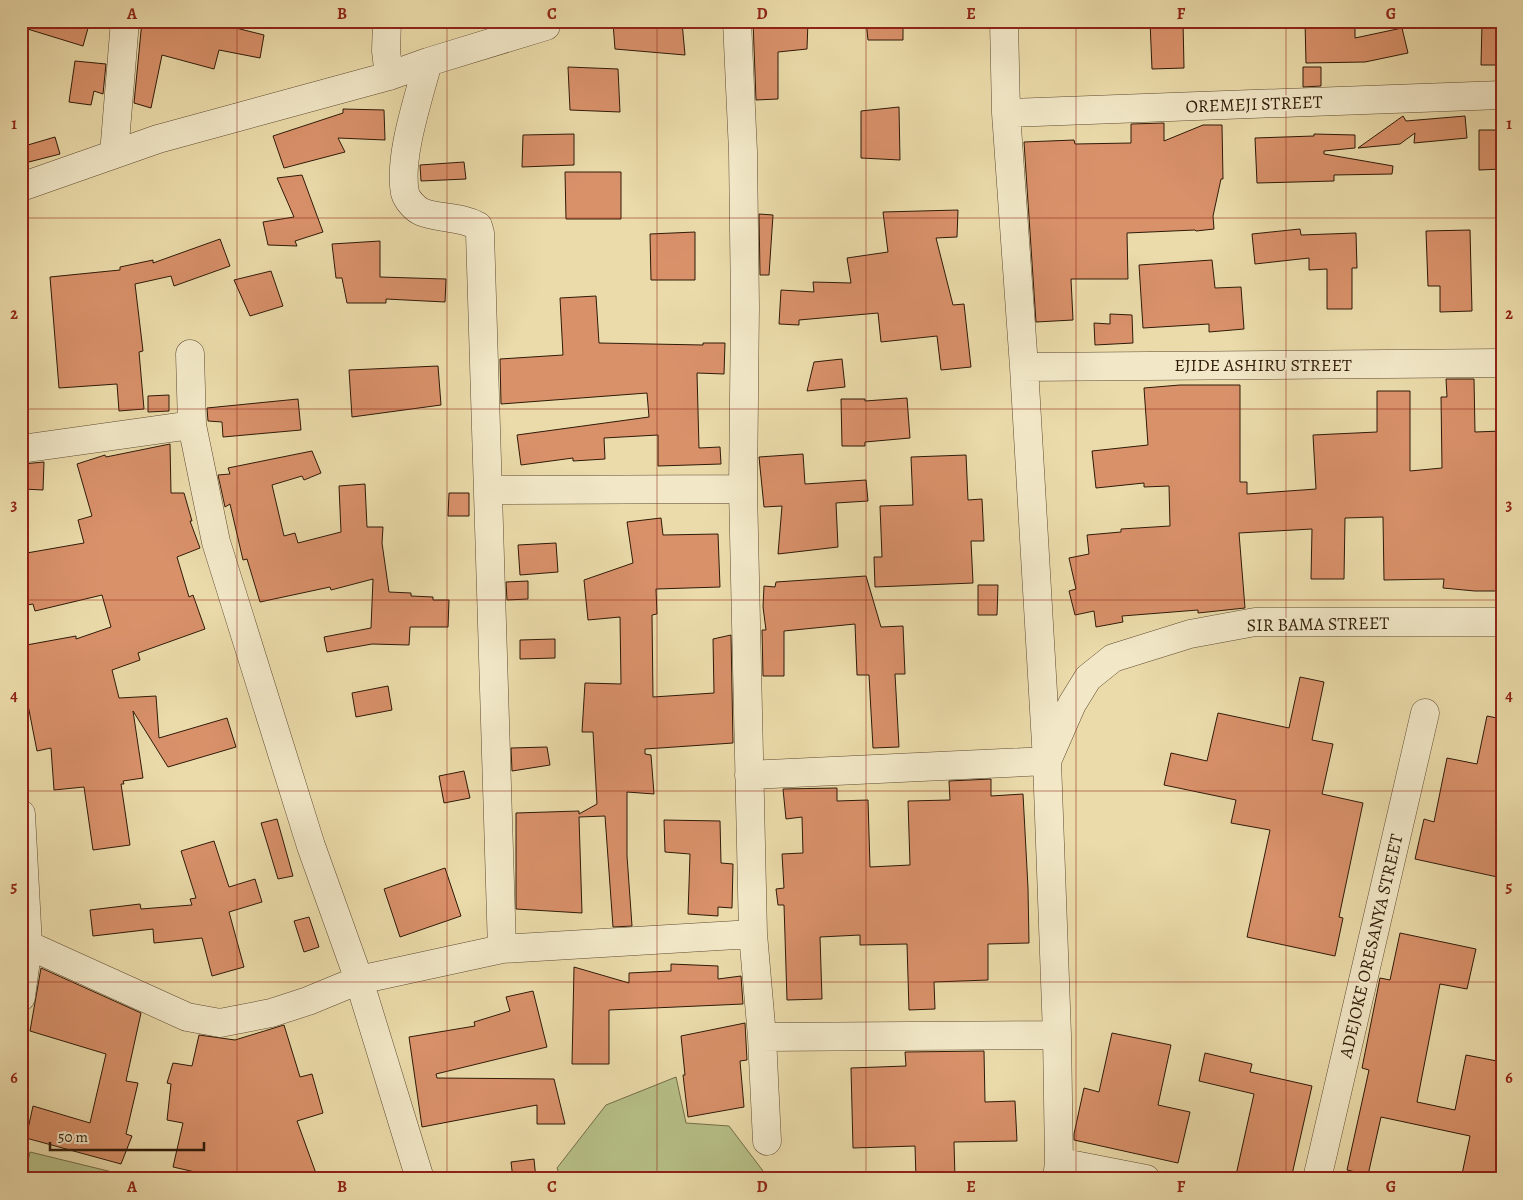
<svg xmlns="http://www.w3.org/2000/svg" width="1523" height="1200" font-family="Alegreya,serif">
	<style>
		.green { fill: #b7c088; stroke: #736d48 }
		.building { fill: #d9916a; stroke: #2f1a08 }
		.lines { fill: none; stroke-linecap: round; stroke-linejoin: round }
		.minor-casing { stroke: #5e4a30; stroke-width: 29 }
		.minor { stroke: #f2e8c8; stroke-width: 28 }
		.grid { fill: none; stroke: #8f2418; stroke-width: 1; stroke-opacity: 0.55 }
		.labels { text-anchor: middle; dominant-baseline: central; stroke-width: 4; stroke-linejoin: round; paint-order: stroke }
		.street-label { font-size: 18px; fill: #2f1a08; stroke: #f2e8c8 }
		.neatline { fill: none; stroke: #8f2418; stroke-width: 2 }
		.grid-label { font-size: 16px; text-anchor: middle; font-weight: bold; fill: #8f2418 }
	</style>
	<rect width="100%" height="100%" fill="#ebdbaa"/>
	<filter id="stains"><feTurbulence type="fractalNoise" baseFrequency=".004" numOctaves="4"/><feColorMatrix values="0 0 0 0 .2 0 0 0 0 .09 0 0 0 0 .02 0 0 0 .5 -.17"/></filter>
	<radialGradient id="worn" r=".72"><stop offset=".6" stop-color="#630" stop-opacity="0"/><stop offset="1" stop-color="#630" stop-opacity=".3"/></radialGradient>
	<path class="green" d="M 676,1077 L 686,1123 L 729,1126 L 766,1175 L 758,1179 L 561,1179 L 557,1168 L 606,1105 Z
		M 30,1152 L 141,1179 L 24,1179 Z"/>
	<path class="building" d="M 21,21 L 90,21 L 83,46 L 21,27 Z
		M 142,21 L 208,21 L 264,35 L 260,58 L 219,50 L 214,69 L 162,55 L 151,108 L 134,103 Z
		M 753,21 L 808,21 L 807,49 L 778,52 L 778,99 L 756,100 Z
		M 866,21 L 903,21 L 903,40 L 868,40 Z
		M 1150,21 L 1183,21 L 1184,68 L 1152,69 Z
		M 1305,21 L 1355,21 L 1355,38 L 1402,28 L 1408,53 L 1365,62 L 1306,63 Z
		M 682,22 L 685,55 L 615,49 L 613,23 Z
		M 1482,24 L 1502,24 L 1502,65 L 1481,65 Z
		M 75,61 L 106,64 L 103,94 L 94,91 L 91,105 L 69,102 Z
		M 568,67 L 618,69 L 620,112 L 570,110 Z
		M 1303,67 L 1321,67 L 1321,86 L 1303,87 Z
		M 899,107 L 900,160 L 861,158 L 861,111 Z
		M 343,109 L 384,110 L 385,140 L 338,138 L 345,152 L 284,168 L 273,136 L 343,113 Z
		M 1403,116 L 1406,121 L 1465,116 L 1467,138 L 1414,143 L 1415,133 L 1400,144 L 1358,148 Z
		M 1164,123 L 1164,141 L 1203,125 L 1222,125 L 1223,179 L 1221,179 L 1213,216 L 1214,229 L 1196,231 L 1195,230 L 1127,233 L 1128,279 L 1071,279 L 1073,320 L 1036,322 L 1024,142 L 1074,140 L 1075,144 L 1131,143 L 1131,124 Z
		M 1479,130 L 1502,130 L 1502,169 L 1479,170 Z
		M 574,134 L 574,165 L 522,167 L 523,135 Z
		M 1314,134 L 1355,135 L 1355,148 L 1324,151 L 1324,154 L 1393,166 L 1392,174 L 1334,175 L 1334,181 L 1257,183 L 1255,138 L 1314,136 Z
		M 55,137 L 60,154 L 21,164 L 21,147 Z
		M 464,162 L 466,179 L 421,181 L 420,165 Z
		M 565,172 L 621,172 L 621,219 L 566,219 Z
		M 302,175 L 323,232 L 295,241 L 297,246 L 268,245 L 263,222 L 294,217 L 277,178 Z
		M 958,210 L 957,237 L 936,238 L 953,305 L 964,304 L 971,367 L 941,370 L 937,336 L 881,342 L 878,313 L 799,320 L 799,325 L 779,324 L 781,290 L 814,292 L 813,282 L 851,283 L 847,258 L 888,252 L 883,212 Z
		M 759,214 L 773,215 L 769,275 L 760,275 Z
		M 1300,229 L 1301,235 L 1356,233 L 1357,268 L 1352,268 L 1352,309 L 1327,309 L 1327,269 L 1309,270 L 1309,258 L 1255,264 L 1252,234 Z
		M 1470,230 L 1472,311 L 1440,312 L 1440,286 L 1428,286 L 1426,231 Z
		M 695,232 L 695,280 L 651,280 L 650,234 Z
		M 220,239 L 230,266 L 174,286 L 171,276 L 135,284 L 143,351 L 139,352 L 144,409 L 119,411 L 117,384 L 59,388 L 50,277 L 120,270 L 120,267 L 153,260 L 153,263 Z
		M 380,241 L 380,277 L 446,279 L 445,302 L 386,299 L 386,303 L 347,303 L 342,278 L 336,278 L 332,244 Z
		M 1212,260 L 1215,288 L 1241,287 L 1244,329 L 1209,332 L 1209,324 L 1143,328 L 1139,265 Z
		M 271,271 L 283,306 L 250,316 L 234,280 Z
		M 596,296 L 599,343 L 703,345 L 703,343 L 725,343 L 724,374 L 697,373 L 699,448 L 720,447 L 721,464 L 658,466 L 658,435 L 604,438 L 605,459 L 573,461 L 573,458 L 521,465 L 517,435 L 649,417 L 647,393 L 501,404 L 500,359 L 563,355 L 560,298 Z
		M 1110,314 L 1132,315 L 1133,343 L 1095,345 L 1094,323 L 1110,324 Z
		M 842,359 L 845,387 L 807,391 L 814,362 Z
		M 438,366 L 441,405 L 352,417 L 349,370 Z
		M 1446,379 L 1474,379 L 1475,432 L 1502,431 L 1502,591 L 1475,591 L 1443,588 L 1444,579 L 1384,580 L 1383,517 L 1345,518 L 1344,579 L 1311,579 L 1312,529 L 1239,533 L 1245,608 L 1198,613 L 1198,610 L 1122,616 L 1123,622 L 1096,627 L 1094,611 L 1075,615 L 1069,591 L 1076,589 L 1069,558 L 1089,554 L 1087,535 L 1121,532 L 1121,529 L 1170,526 L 1169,486 L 1144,487 L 1144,483 L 1096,488 L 1092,451 L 1148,445 L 1144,388 L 1180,385 L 1240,385 L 1240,482 L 1247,482 L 1247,494 L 1316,489 L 1313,435 L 1377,432 L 1377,391 L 1410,391 L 1410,471 L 1442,468 L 1441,397 L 1447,397 Z
		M 169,395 L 169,411 L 148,412 L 148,396 Z
		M 907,398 L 910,438 L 865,442 L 865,446 L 842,446 L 841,399 L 865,399 L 865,401 Z
		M 298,399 L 301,430 L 223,437 L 222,422 L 208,421 L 207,408 Z
		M 170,444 L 171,493 L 184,493 L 192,521 L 190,521 L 200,548 L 177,557 L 189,597 L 193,595 L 205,629 L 138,653 L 140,660 L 112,670 L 119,698 L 156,696 L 159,738 L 227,718 L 236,747 L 168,767 L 133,711 L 143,778 L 123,781 L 124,784 L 121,784 L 130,845 L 93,850 L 84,787 L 54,790 L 51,748 L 37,751 L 26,695 L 21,696 L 21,646 L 76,636 L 76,639 L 111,627 L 102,595 L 35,611 L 33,604 L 21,606 L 21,554 L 84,543 L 78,520 L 92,516 L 77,464 L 105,455 L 106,457 Z
		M 312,451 L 321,473 L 304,480 L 302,476 L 272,485 L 284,536 L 295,533 L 298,543 L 341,532 L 339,486 L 365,484 L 367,527 L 383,527 L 382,543 L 389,592 L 411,593 L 411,596 L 433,597 L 433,600 L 449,600 L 448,627 L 410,627 L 409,645 L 372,644 L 327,652 L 324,637 L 371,628 L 373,579 L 331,590 L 330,587 L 260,602 L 247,559 L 243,560 L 230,504 L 225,507 L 218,475 L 230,474 L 228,468 Z
		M 803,454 L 805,484 L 866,480 L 868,501 L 836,503 L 838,547 L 778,554 L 782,506 L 764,507 L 759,457 Z
		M 966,455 L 968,500 L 982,499 L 984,541 L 971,541 L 973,583 L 875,587 L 874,557 L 882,557 L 880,506 L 913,505 L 911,457 Z
		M 44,462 L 43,490 L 23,489 L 23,464 Z
		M 449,493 L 469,493 L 469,516 L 448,516 Z
		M 661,518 L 663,535 L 718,534 L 720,587 L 656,589 L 657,614 L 652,615 L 653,697 L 714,693 L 713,639 L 731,635 L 733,743 L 645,749 L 645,754 L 651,755 L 654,794 L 627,792 L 627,856 L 632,926 L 613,927 L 605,816 L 579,817 L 582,913 L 516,909 L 516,813 L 579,811 L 579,814 L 597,804 L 593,732 L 582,732 L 585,683 L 621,684 L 620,617 L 588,620 L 584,580 L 633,563 L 627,522 Z
		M 556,543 L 558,572 L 520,575 L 518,545 Z
		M 866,576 L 881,627 L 903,626 L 905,674 L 895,674 L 899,747 L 873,748 L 869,675 L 857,675 L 855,624 L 784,631 L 784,676 L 763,676 L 762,630 L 766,630 L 763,607 L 764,586 L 775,587 L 776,582 Z
		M 528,581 L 528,599 L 507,600 L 506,582 Z
		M 978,585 L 998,585 L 997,615 L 978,615 Z
		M 555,639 L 555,658 L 520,659 L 520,640 Z
		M 1300,677 L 1324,682 L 1312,740 L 1333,744 L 1322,794 L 1363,803 L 1339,917 L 1343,918 L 1335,956 L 1247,937 L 1270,830 L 1231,823 L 1236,800 L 1164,785 L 1171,753 L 1207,761 L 1218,713 L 1289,728 Z
		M 388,686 L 392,710 L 356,717 L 352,693 Z
		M 1487,716 L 1502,719 L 1502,878 L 1415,859 L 1424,819 L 1434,822 L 1447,758 L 1477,764 Z
		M 547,747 L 550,765 L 512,771 L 511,748 Z
		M 464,771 L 470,798 L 444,803 L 439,776 Z
		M 991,779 L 991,796 L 1023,794 L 1028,888 L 1029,943 L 988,944 L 988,980 L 934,982 L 935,1009 L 909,1010 L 907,944 L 860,945 L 860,935 L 820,937 L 822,999 L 787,1000 L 784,905 L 778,905 L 776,889 L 784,888 L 782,854 L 803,853 L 802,817 L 786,819 L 783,789 L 837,788 L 837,801 L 868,800 L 870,867 L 910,865 L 908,801 L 950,800 L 949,781 Z
		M 277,819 L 293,876 L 278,879 L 261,823 Z
		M 664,820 L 720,821 L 721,863 L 733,864 L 732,908 L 718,907 L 718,916 L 688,914 L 690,854 L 665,852 Z
		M 214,841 L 229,887 L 255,879 L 262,902 L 229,912 L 244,967 L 212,976 L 202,938 L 154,943 L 153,929 L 93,936 L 90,910 L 140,904 L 141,909 L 192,905 L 190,899 L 196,898 L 181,851 Z
		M 445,868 L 461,916 L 400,937 L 384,889 Z
		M 309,917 L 319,947 L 304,952 L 294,921 Z
		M 1400,933 L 1476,949 L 1467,989 L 1440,984 L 1417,1102 L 1455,1110 L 1466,1055 L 1502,1062 L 1502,1157 L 1497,1179 L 1461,1179 L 1470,1136 L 1381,1117 L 1368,1175 L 1347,1170 L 1369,1070 L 1362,1068 L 1380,978 L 1390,980 Z
		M 671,964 L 718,966 L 718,979 L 741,976 L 743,1004 L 609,1010 L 609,1064 L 572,1064 L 574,967 L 629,983 L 629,973 L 671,971 Z
		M 41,968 L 141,1013 L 126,1081 L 138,1083 L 126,1134 L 132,1136 L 121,1164 L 26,1138 L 33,1106 L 90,1123 L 106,1054 L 30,1031 Z
		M 533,991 L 547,1047 L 436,1074 L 437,1078 L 554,1079 L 565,1124 L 537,1124 L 537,1105 L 422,1127 L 409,1037 L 475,1026 L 474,1022 L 510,1011 L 506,997 Z
		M 745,1023 L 747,1060 L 740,1061 L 744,1107 L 688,1117 L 683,1075 L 685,1075 L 681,1036 Z
		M 284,1025 L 300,1077 L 312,1074 L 323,1113 L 297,1121 L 318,1179 L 226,1179 L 173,1167 L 183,1123 L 167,1120 L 171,1084 L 167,1083 L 173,1063 L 192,1066 L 199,1035 L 235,1040 Z
		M 1112,1033 L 1171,1045 L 1158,1105 L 1190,1112 L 1178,1163 L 1074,1140 L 1074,1134 L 1084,1088 L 1099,1092 Z
		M 984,1051 L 985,1102 L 1015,1101 L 1017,1141 L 954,1142 L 955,1179 L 916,1179 L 915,1146 L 853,1148 L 851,1068 L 906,1066 L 905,1052 Z
		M 1205,1053 L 1252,1064 L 1250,1072 L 1312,1086 L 1291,1179 L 1252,1179 L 1236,1175 L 1254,1094 L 1199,1081 Z
		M 534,1159 L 536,1179 L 513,1179 L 511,1162 Z"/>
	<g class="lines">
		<g class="minor-casing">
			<path id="minor" d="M 387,21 L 386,51 L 389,76
				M 737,21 L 743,152 L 745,306 L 743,489 L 753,934 L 762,1037 L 767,1141
				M 1004,21 L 1006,113 L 1024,367 L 1047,761 L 1057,1035 L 1059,1162 L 1057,1179
				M 428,62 C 419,97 398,157 405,193 C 407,200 415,209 422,212 C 439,219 460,216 478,226 L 480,233 L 502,949
				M 1006,113 L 1502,95
				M 114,154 L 125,21
				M 21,187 L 158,139 L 389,76 L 428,62 L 546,26
				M 190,354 L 192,425 L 216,542 L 311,846 L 359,980 L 420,1179
				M 1024,367 L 1502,363
				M 21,449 L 192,425
				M 488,490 L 743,489
				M 749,775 L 1047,761 L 1072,704 L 1088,678 L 1113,658 L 1190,634 L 1255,622 L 1502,622
				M 21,814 L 28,945 L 21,997
				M 28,945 L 187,1017 L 220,1023 L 271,1013 L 308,1001 L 359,980 L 502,949 L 753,934
				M 762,1037 L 1057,1035
				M 1059,1162 L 1146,1179
				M 1317,1179 L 1425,713"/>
		</g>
		<use href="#minor" class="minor"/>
	</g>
	<path class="grid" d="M 237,21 L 237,1179M 447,21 L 447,1179M 657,21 L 657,1179M 866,21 L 866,1179M 1076,21 L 1076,1179M 1286,21 L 1286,1179M 21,218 L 1502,218M 21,409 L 1502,409M 21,600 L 1502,600M 21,791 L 1502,791M 21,982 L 1502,982"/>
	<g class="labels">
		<g class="street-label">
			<text transform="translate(1254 104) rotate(-2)">OREMEJI STREET</text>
			<text x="1263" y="365">EJIDE ASHIRU STREET</text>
			<text transform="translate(1318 624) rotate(-1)">SIR BAMA STREET</text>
			<text transform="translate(1371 946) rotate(-77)">ADEJOKE ORESANYA STREET</text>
		</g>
	</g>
	<rect width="1523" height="1200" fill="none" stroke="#ebdbaa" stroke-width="55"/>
	<path d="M50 1142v8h154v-8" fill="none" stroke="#2f1a08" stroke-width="2.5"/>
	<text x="58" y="1142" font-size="15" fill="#2f1a08" stroke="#f2e8c8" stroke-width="4" paint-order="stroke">50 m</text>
	<rect x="28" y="28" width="1468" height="1144" class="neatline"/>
	<g class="grid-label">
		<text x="132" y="19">A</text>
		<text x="342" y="19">B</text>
		<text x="552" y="19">C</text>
		<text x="762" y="19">D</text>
		<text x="971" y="19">E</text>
		<text x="1181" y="19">F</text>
		<text x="1391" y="19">G</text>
		<text x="14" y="129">1</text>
		<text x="1509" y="129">1</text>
		<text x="14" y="319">2</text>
		<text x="1509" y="319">2</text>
		<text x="14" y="510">3</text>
		<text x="1509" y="510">3</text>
		<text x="14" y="701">4</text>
		<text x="1509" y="701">4</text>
		<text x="14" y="892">5</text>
		<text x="1509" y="892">5</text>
		<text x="14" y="1083">6</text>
		<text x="1509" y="1083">6</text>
		<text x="132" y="1192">A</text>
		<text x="342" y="1192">B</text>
		<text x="552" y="1192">C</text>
		<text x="762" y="1192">D</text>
		<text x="971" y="1192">E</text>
		<text x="1181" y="1192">F</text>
		<text x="1391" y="1192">G</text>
	</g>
	<rect width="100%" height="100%" filter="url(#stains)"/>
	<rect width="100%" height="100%" fill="url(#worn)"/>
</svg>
